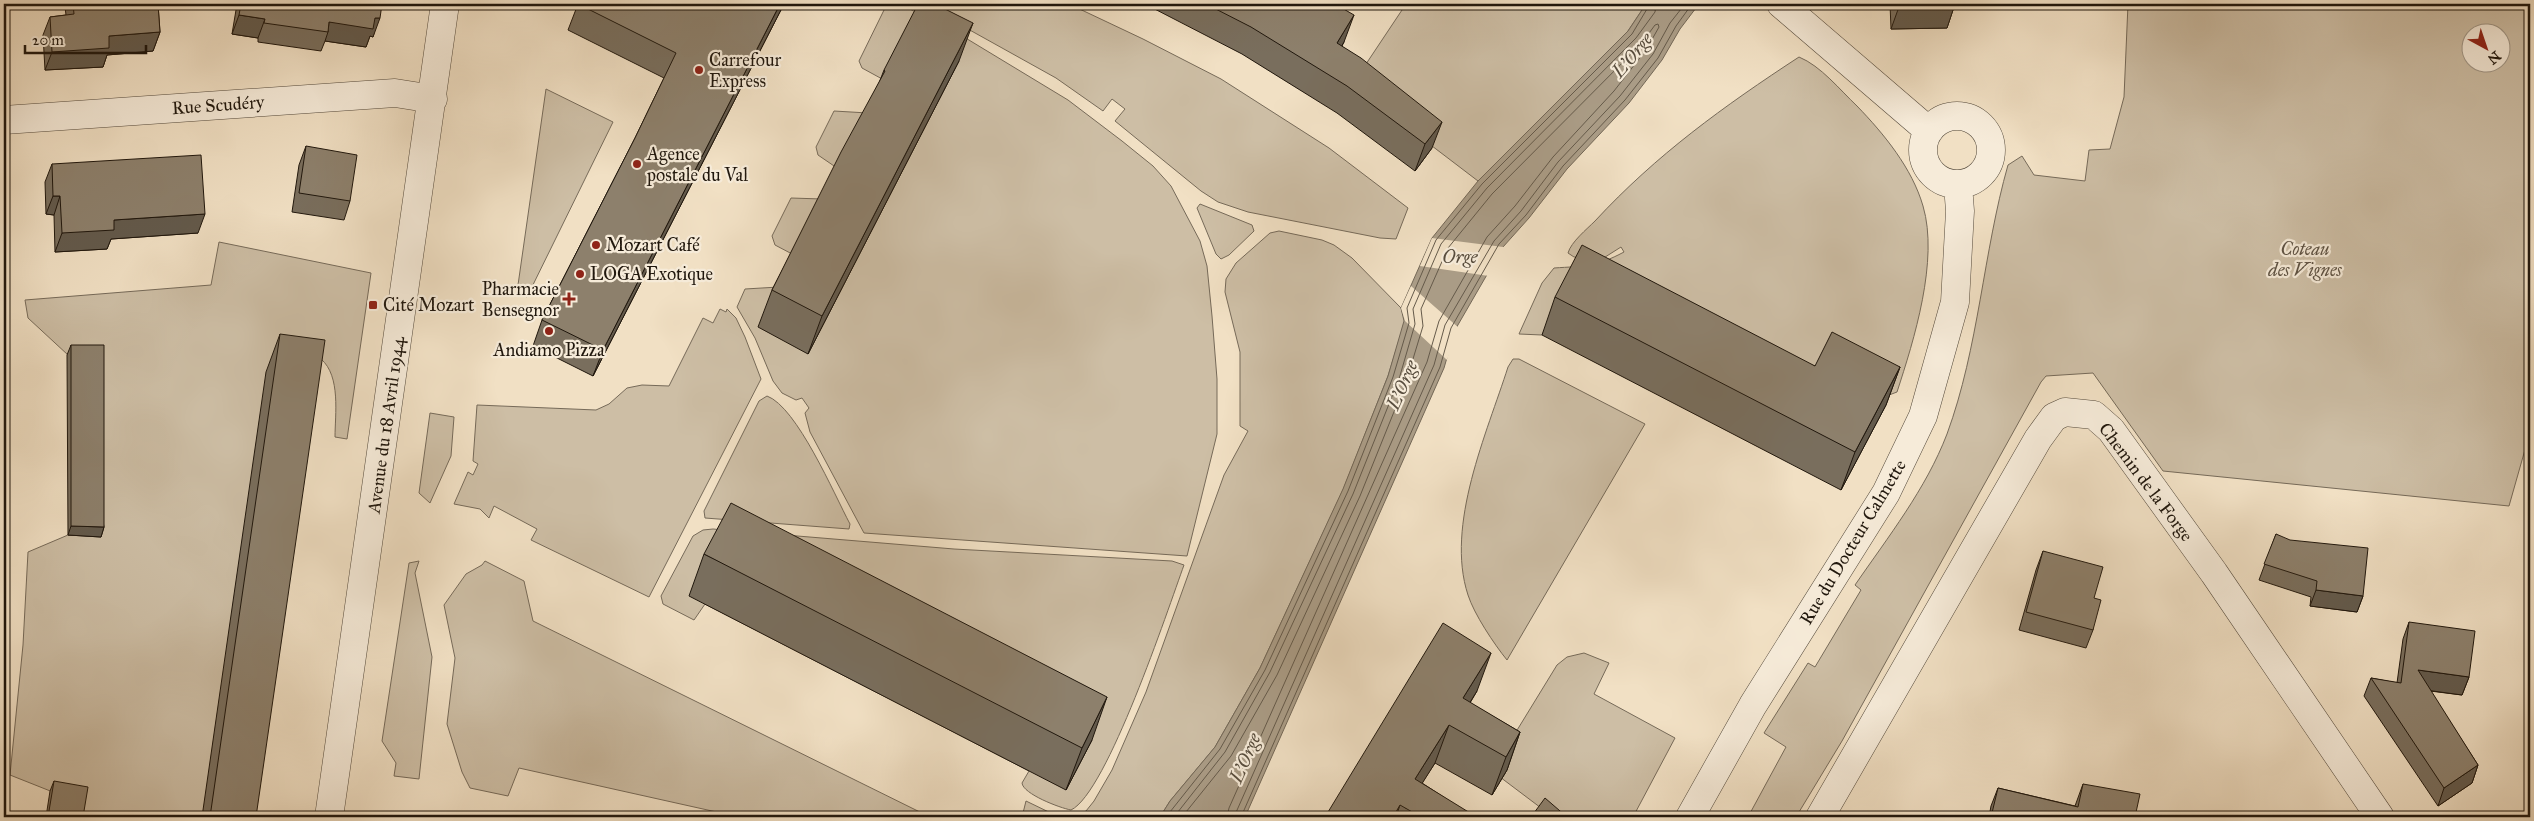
<svg xmlns="http://www.w3.org/2000/svg" width="2534" height="821" font-family="'IM FELL Great Primer',serif">
	<style>
		.green { fill: #cdbea5; stroke: #766a59; fill-rule: evenodd }
		.water { fill: #aa9c86; stroke: #736756 }
		.pier { fill: #f1e0c4 }
		.lines { fill: none; stroke-linecap: round; stroke-linejoin: round }
		.shore { stroke: #655a4a; stroke-width: 1 }
		.minor-casing { stroke: #54493b; stroke-width: 29 }
		.minor { stroke: #f6ebd9; stroke-width: 28 }
		.wall { fill: #796e5d; stroke: #20170d }
		.shaded-wall { fill: #635a4c; stroke: #20170d }
		.building { fill: #8d806c; stroke: #20170d }
		.poi-dot { fill: #8f2418; stroke: #f6ebd9; stroke-width: 2 }
		.labels { text-anchor: middle; dominant-baseline: central; stroke-width: 4.5; stroke-linejoin: round; paint-order: stroke }
		.poi-label { font-size: 18px; fill: #20170d; stroke: #f6ebd9; text-anchor: start }
		.street-label { font-size: 18px; fill: #20170d; stroke: #f6ebd9 }
		.park-label { font-size: 18px; font-style: italic; fill: #5d5142; stroke: #f6ebd9 }
		.water-label { font-size: 19px; font-style: italic; fill: #574c3d; stroke: #f6ebd9 }
	</style>
	<rect width="100%" height="100%" fill="#f1e0c4"/>
	<filter id="stains"><feTurbulence type="fractalNoise" baseFrequency=".004" numOctaves="4"/><feColorMatrix values="0 0 0 0 .2 0 0 0 0 .09 0 0 0 0 .02 0 0 0 .5 -.17"/></filter>
	<radialGradient id="worn" r=".72"><stop offset=".6" stop-color="#630" stop-opacity="0"/><stop offset="1" stop-color="#630" stop-opacity=".3"/></radialGradient>
	<path class="green" d="M 894,4 L 900,4 L 959,34 L 1068,100 L 1122,141 L 1153,166 L 1171,186 L 1200,241 L 1207,266 L 1212,316 L 1217,379 L 1217,434 L 1187,556 L 864,533 L 810,432 L 805,413 L 809,408 L 802,398 L 796,400 L 782,393 L 773,381 L 755,338 L 737,307 L 745,289 L 779,287 L 794,255 L 775,245 L 772,236 L 791,198 L 822,199 L 837,168 L 818,155 L 816,147 L 834,111 L 868,113 L 884,80 L 862,68 L 859,61 L 885,8 Z
		M 923,4 L 1069,4 L 1143,39 L 1221,79 L 1329,148 L 1408,208 L 1396,239 L 1380,238 L 1248,212 L 1218,202 L 1201,191 L 1115,121 L 1125,109 L 1112,99 L 1103,111 L 1056,78 Z
		M 1406,4 L 1646,4 L 1628,31 L 1478,181 L 1352,85 Z
		M 2128,4 L 2530,4 L 2530,432 L 2509,506 L 2163,471 L 2093,373 L 2046,376 L 2041,382 L 1842,741 L 1796,817 L 1748,817 L 1786,747 L 1764,733 L 1808,663 L 1815,667 L 1861,590 L 1855,585 C 1888,537 1926,489 1947,434 C 1979,347 1983,253 2008,165 L 2022,156 L 2034,175 L 2085,181 L 2089,150 L 2110,149 L 2124,97 ZM 2472,32 L 2502,32 L 2502,62 L 2472,62 Z
		M 1799,57 C 1821,66 1840,90 1857,106 C 1884,134 1912,168 1923,206 C 1939,260 1914,340 1897,392 L 1889,395 L 1568,284 L 1542,335 L 1519,334 L 1542,283 L 1554,268 C 1584,266 1596,267 1624,252 L 1621,247 L 1602,259 L 1574,257 L 1568,253 C 1571,242 1587,229 1595,221 C 1656,155 1724,106 1799,57 Z
		M 546,89 L 613,122 L 527,297 L 517,292 Z
		M 1200,204 L 1252,225 L 1254,231 L 1229,255 L 1221,259 L 1216,254 L 1197,208 Z
		M 1279,231 L 1322,240 L 1334,245 L 1352,258 L 1401,308 L 1405,321 L 1388,376 L 1343,490 L 1260,668 L 1215,747 L 1170,801 L 1160,817 L 1076,817 L 1086,811 L 1094,801 L 1112,770 L 1146,692 L 1224,475 L 1248,431 L 1240,426 L 1240,352 L 1225,292 L 1226,279 L 1236,263 L 1270,233 Z
		M 219,242 L 371,273 L 347,439 L 335,437 C 335,415 341,376 321,359 L 217,817 L 76,817 L 78,802 L 10,775 L 23,645 L 28,552 L 68,535 L 101,536 L 68,355 L 28,318 L 25,300 L 211,285 Z
		M 720,309 L 726,312 L 727,309 L 736,318 L 745,337 L 761,379 L 649,597 L 531,540 L 537,529 L 494,506 L 489,518 L 480,509 L 454,504 L 468,472 L 473,475 L 478,464 L 473,461 L 477,405 L 596,410 L 609,404 L 627,388 L 642,385 L 669,386 L 703,318 L 713,323 Z
		M 1513,359 L 1519,359 L 1645,424 L 1507,660 C 1494,644 1474,614 1468,595 C 1445,525 1487,433 1508,367 Z
		M 767,396 C 797,407 834,494 850,524 L 849,529 L 705,518 L 704,511 L 759,401 Z
		M 430,413 L 454,417 L 451,456 L 430,503 L 419,493 Z
		M 713,529 L 954,549 L 1172,561 L 1184,565 C 1168,609 1107,793 1071,810 C 1060,808 1023,794 1022,783 L 1029,771 L 705,604 L 694,620 L 663,604 L 661,596 L 693,536 L 703,530 Z
		M 419,561 L 415,573 L 432,657 L 419,779 L 394,776 L 396,763 L 382,741 L 409,563 Z
		M 485,561 L 524,581 L 533,621 L 930,817 L 739,817 L 519,768 L 508,796 L 470,788 L 462,772 L 447,724 L 455,658 L 444,605 L 466,574 L 482,565 Z
		M 1584,653 L 1609,663 L 1594,694 L 1675,738 L 1633,817 L 1553,817 L 1492,771 L 1557,665 L 1567,657 Z
		M 1026,801 L 1057,816 L 1061,817 L 1022,817 Z"/>
	<path class="water" d="M 1646,4 L 1699,4 L 1680,29 L 1662,60 L 1629,103 L 1567,169 L 1529,218 L 1503,247 L 1455,330 L 1444,368 L 1245,817 L 1160,817 L 1170,801 L 1215,747 L 1260,668 L 1343,489 L 1388,376 L 1404,321 L 1401,308 L 1432,238 L 1478,181 L 1628,31 Z"/>
	<path class="pier" d="M 1432,238 L 1503,247 L 1507,246 L 1489,276 L 1420,266 Z
		M 1411,286 L 1459,328 L 1447,360 L 1405,321 L 1401,308 Z"/>
	<g class="lines">
		<path class="shore" d="M 1166,817 L 1220,749 L 1265,670 L 1348,491 L 1393,377 L 1409,323 L 1407,308 L 1436,240 L 1482,184 L 1632,34 L 1650,4
			M 1174,817 L 1225,752 L 1270,672 L 1353,494 L 1399,379 L 1415,324 L 1413,309 L 1441,244 L 1487,188 L 1636,38 L 1655,12 L 1656,4
			M 1182,817 L 1231,756 L 1277,675 L 1360,496 L 1406,382 L 1423,326 L 1421,309 L 1448,248 L 1492,194 L 1641,44 L 1655,25 L 1658,24 L 1659,27 L 1646,50 L 1614,91 L 1553,157 L 1515,206 L 1487,237 L 1439,321 L 1427,362 L 1229,808 L 1227,817
			M 1234,817 L 1434,365 L 1445,325 L 1494,241 L 1521,211 L 1558,162 L 1620,96 L 1653,54 L 1670,23 L 1685,4
			M 1241,817 L 1440,367 L 1451,328 L 1499,244 L 1526,215 L 1563,166 L 1625,100 L 1658,58 L 1676,26 L 1692,4"/>
		<g class="minor-casing">
			<path id="minor" d="M 1781,4 L 1929,131
				M1923 150a34 34 0 1 1 68 0a34 34 0 1 1-68 0Z
				M 4,120 L 395,93 L 433,99
				M 329,817 L 445,4
				M 1690,817 L 1753,705 L 1886,493 L 1923,416 L 1955,302 L 1960,211 L 1958,185
				M 1820,817 L 2038,439 L 2054,417 L 2065,412 L 2094,415 L 2111,430 L 2214,573 L 2380,817"/>
		</g>
		<use href="#minor" class="minor"/>
	</g>
	<path class="wall" d="M 66,4 L 158,4 L 160,32 L 153,51 L 107,55 L 103,67 L 45,70 L 43,35 L 50,17 L 66,15 L 65,7 Z
		M 237,4 L 382,4 L 373,37 L 370,36 L 366,47 L 325,41 L 321,51 L 258,42 L 258,38 L 232,34 Z
		M 578,4 L 784,4 L 593,376 L 533,346 L 542,320 L 635,138 L 664,78 L 568,30 Z
		M 1145,4 L 1335,4 L 1344,42 L 1342,46 L 1432,148 L 1415,171 L 1337,113 L 1242,54 Z
		M 1890,4 L 1955,4 L 1947,28 L 1891,29 Z
		M 959,61 L 808,354 L 758,327 L 772,290 L 879,83 L 884,70 Z
		M 306,146 L 350,201 L 344,220 L 292,212 L 299,165 Z
		M 52,164 L 198,233 L 111,239 L 107,249 L 55,252 L 54,215 L 46,214 L 45,182 Z
		M 1555,297 L 1815,366 L 1900,367 L 1886,405 L 1841,490 L 1542,335 Z
		M 280,334 L 256,817 L 202,817 L 266,372 Z
		M 71,345 L 104,527 L 101,537 L 68,535 L 67,355 Z
		M 2276,534 L 2363,596 L 2357,612 L 2310,606 L 2311,597 L 2259,580 Z
		M 2043,551 L 2094,598 L 2093,630 L 2086,648 L 2019,630 L 2036,570 Z
		M 704,554 L 1092,740 L 1066,790 L 689,596 Z
		M 2409,622 L 2469,677 L 2462,695 L 2430,691 L 2478,765 L 2472,783 L 2438,806 L 2364,696 L 2371,678 L 2397,683 L 2403,639 Z
		M 1477,691 L 1470,703 L 1520,732 L 1507,770 L 1492,795 L 1435,763 L 1422,783 L 1474,817 L 1325,817 Z
		M 54,781 L 83,817 L 46,817 L 50,791 Z
		M 2083,784 L 2135,817 L 1989,817 L 1991,806 L 1998,788 L 2075,806 Z"/>
	<path class="shaded-wall" d="M 780,4 L 784,4 L 593,376 L 603,350 Z
		M 1900,4 L 1955,4 L 1947,28 L 1891,29 Z
		M 239,15 L 265,19 L 258,38 L 232,34 Z
		M 1354,15 L 1344,42 L 1327,70 L 1337,43 Z
		M 375,18 L 380,18 L 373,37 L 370,36 L 366,47 L 325,41 L 328,32 L 329,22 Z
		M 973,23 L 959,61 L 808,354 L 822,316 Z
		M 160,32 L 153,51 L 107,55 L 103,67 L 45,70 L 52,52 L 109,36 Z
		M 1442,122 L 1432,148 L 1415,171 L 1425,144 Z
		M 53,196 L 60,196 L 54,215 L 46,214 Z
		M 205,214 L 198,233 L 111,239 L 107,249 L 55,252 L 62,233 L 114,220 Z
		M 1900,367 L 1886,405 L 1841,490 L 1855,452 Z
		M 71,526 L 104,527 L 101,537 L 68,535 Z
		M 2316,590 L 2363,596 L 2357,612 L 2310,606 Z
		M 1491,653 L 1477,691 L 1454,728 L 1463,698 Z
		M 2418,670 L 2469,677 L 2462,695 L 2411,688 Z
		M 1107,697 L 1092,740 L 1066,790 L 1082,748 Z
		M 1449,725 L 1435,763 L 1406,809 L 1415,779 Z
		M 1520,732 L 1507,770 L 1492,795 L 1506,757 Z
		M 2478,765 L 2472,783 L 2438,806 L 2444,788 Z
		M 1400,805 L 1396,817 L 1393,817 Z"/>
	<path class="building" d="M 73,4 L 158,4 L 160,32 L 109,36 L 109,48 L 52,52 L 50,17 L 74,14 Z
		M 241,4 L 382,4 L 380,18 L 375,18 L 373,29 L 329,22 L 328,32 L 264,23 L 265,19 L 239,15 Z
		M 578,4 L 780,4 L 603,350 L 542,320 L 635,138 L 676,53 Z
		M 918,4 L 935,4 L 973,23 L 822,316 L 772,290 L 841,152 L 885,71 L 884,70 Z
		M 1206,4 L 1335,4 L 1354,15 L 1337,43 L 1361,58 L 1442,122 L 1425,144 L 1347,86 L 1251,27 Z
		M 306,146 L 357,155 L 350,201 L 299,193 Z
		M 201,155 L 205,214 L 114,220 L 114,230 L 62,233 L 60,196 L 53,196 L 52,164 Z
		M 1582,245 L 1815,366 L 1832,332 L 1900,367 L 1855,452 L 1555,297 Z
		M 280,334 L 325,340 L 256,817 L 210,817 Z
		M 71,345 L 104,345 L 104,527 L 71,526 Z
		M 731,503 L 1107,697 L 1082,748 L 704,554 Z
		M 2276,534 L 2290,540 L 2368,548 L 2363,596 L 2316,590 L 2317,581 L 2264,564 Z
		M 2043,551 L 2103,567 L 2094,598 L 2101,600 L 2093,630 L 2026,612 Z
		M 2409,622 L 2475,631 L 2469,677 L 2418,670 L 2478,765 L 2444,788 L 2371,678 L 2401,683 Z
		M 1443,623 L 1491,653 L 1463,698 L 1520,732 L 1506,757 L 1449,725 L 1415,779 L 1475,816 L 1474,817 L 1421,817 L 1400,805 L 1393,817 L 1325,817 Z
		M 54,781 L 88,787 L 83,817 L 48,817 Z
		M 2083,784 L 2140,794 L 2135,817 L 1991,817 L 1998,788 L 2078,807 Z
		M 1545,798 L 1567,817 L 1531,817 Z
		M 512,814 L 528,817 L 511,817 Z"/>
	<g class="poi-dot">
		<circle cx="699" cy="70" r="5"/>
		<circle cx="637" cy="164" r="5"/>
		<circle cx="596" cy="245" r="5"/>
		<circle cx="580" cy="274" r="5"/>
		<path d="M566.5 291.5h5v5h5v5h-5v5h-5v-5h-5v-5h5z"/>
		<rect x="368" y="300" width="10" height="10" rx="2.5"/>
		<circle cx="549" cy="331" r="5"/>
	</g>
	<g class="labels">
		<g class="poi-label">
			<text x="709" y="60">Carrefour<tspan x="709" dy="21">Express</tspan></text>
			<text x="647" y="154">Agence<tspan x="647" dy="21">postale du Val</tspan></text>
			<text x="606" y="245">Mozart Café</text>
			<text x="590" y="274">LOGA Exotique</text>
			<text x="559" y="289" text-anchor="end">Pharmacie<tspan x="559" dy="21">Bensegnor</tspan></text>
			<text x="383" y="305">Cité Mozart</text>
			<text x="549" y="350" text-anchor="middle">Andiamo Pizza</text>
		</g>
		<g class="street-label">
			<text transform="translate(218 105) rotate(-4)">Rue Scudéry</text>
			<text transform="translate(386 425) rotate(-82)">Avenue du 18 Avril 1944</text>
			<text transform="translate(2146 482) rotate(53)">Chemin de la Forge</text>
			<text transform="translate(1853 542) rotate(-59)">Rue du Docteur Calmette</text>
		</g>
		<g class="park-label">
			<text x="2305" y="249">Coteau<tspan x="2305" dy="21">des Vignes</tspan></text>
		</g>
		<g class="water-label">
			<text transform="translate(1632 55) rotate(-50)">L'Orge</text>
			<text x="1460" y="256">Orge</text>
			<text transform="translate(1402 385) rotate(-67)">L'Orge</text>
			<text transform="translate(1245 758) rotate(-67)">L'Orge</text>
		</g>
	</g>
	<rect width="2534" height="821" fill="none" stroke="#f1e0c4" stroke-width="20"/>
	<rect x="5" y="5" width="2524" height="811" fill="none" stroke="#20170d" stroke-width="2.5"/>
	<rect x="10" y="10" width="2514" height="801" fill="none" stroke="#20170d"/>
	<g transform="translate(2486 48) rotate(140)"><circle r="24" fill="#f6ebd9" stroke="#a09687"/>
	<path d="M0-4L9 19L0 12L-9 19Z" fill="#8f2418"/>
	<text y="-8" font-size="14" font-weight="bold" text-anchor="middle" fill="#20170d">N</text>
	</g>
	<path d="M25 45v8h121v-8" fill="none" stroke="#20170d" stroke-width="2.5"/>
	<text x="32" y="45" font-size="15" fill="#20170d" stroke="#f6ebd9" stroke-width="4" paint-order="stroke">20 m</text>
	<rect width="100%" height="100%" filter="url(#stains)"/>
	<rect width="100%" height="100%" fill="url(#worn)"/>
</svg>
